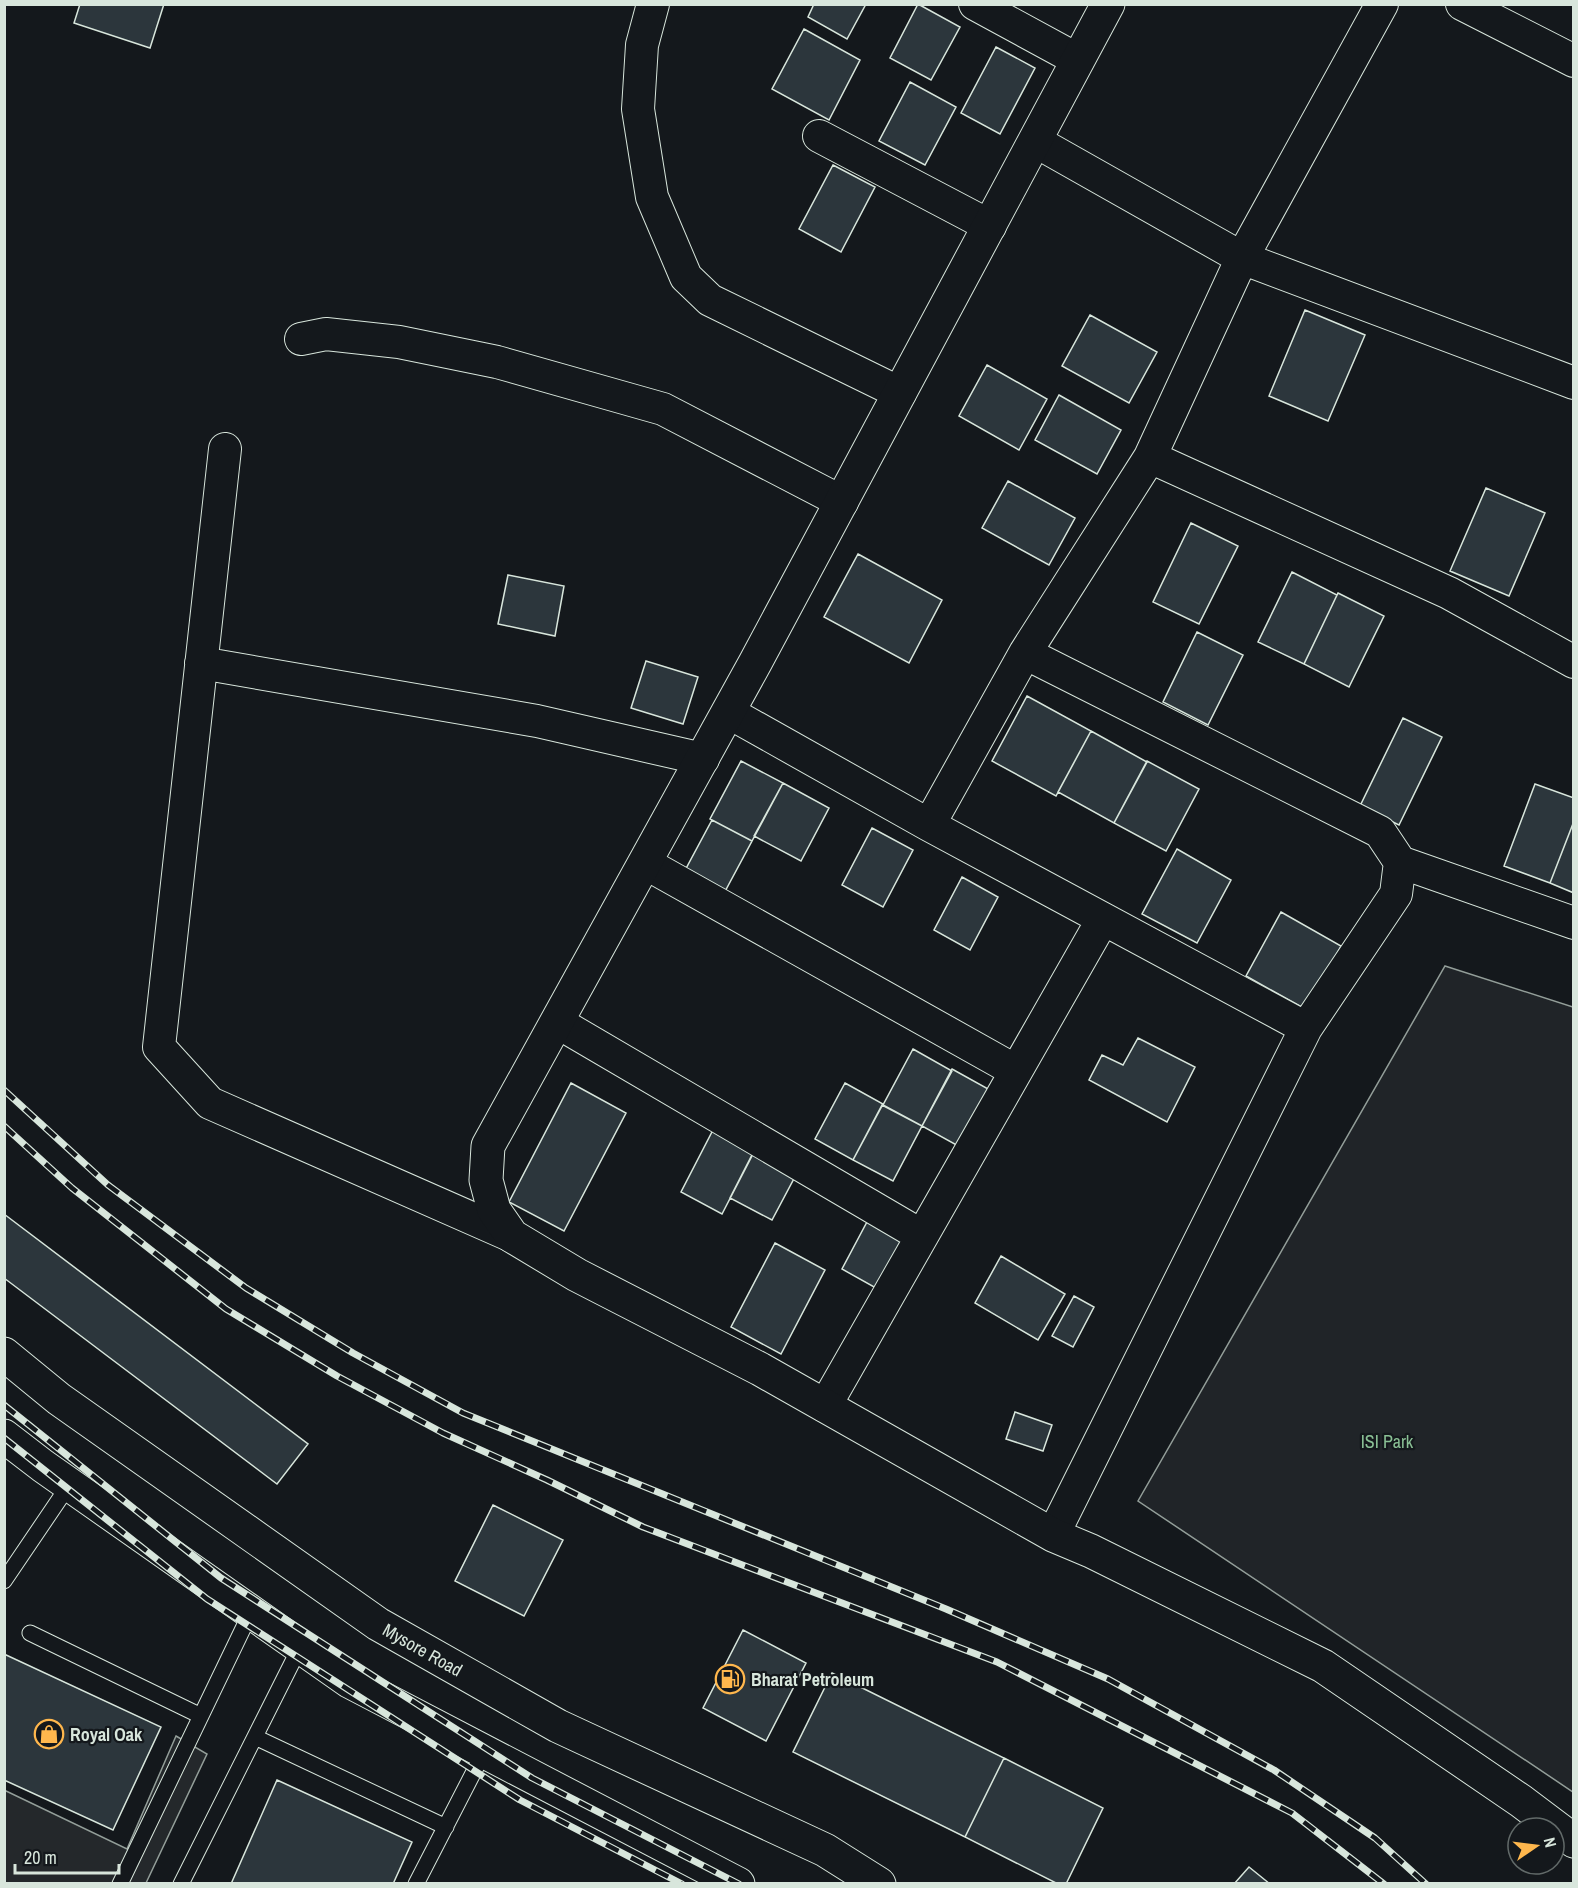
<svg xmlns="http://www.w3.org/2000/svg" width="1578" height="1888" font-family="'Archivo Narrow',sans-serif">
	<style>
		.green { fill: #202428; stroke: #939e99; stroke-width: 1.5 }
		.parking { fill: #24282b; stroke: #939e99; stroke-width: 1.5 }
		.building { fill: #2c363c; stroke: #d8e6dc; stroke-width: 1.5 }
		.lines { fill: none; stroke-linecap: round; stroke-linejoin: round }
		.lane-casing { stroke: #d8e6dc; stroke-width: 17 }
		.street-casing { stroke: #d8e6dc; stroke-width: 34 }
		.secondary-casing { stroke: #d8e6dc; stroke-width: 35 }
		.highway-casing { stroke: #d8e6dc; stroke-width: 35 }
		.lane { stroke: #14181c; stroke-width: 15 }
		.street { stroke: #14181c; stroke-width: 32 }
		.secondary { stroke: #14181c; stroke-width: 33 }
		.highway { stroke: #14181c; stroke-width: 33 }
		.rail-casing { stroke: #d8e6dc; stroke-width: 7 }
		.rail { stroke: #14181c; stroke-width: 4.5; stroke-dasharray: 14; stroke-linecap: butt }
		.labels { text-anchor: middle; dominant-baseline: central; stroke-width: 4.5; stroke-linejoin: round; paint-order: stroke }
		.park-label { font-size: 18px; fill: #8ac095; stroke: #14181c }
		.street-label { font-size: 18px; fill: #d8e6dc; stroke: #14181c }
		.poi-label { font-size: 18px; font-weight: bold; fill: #d8e6dc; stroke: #14181c; text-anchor: start }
	</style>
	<rect width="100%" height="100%" fill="#14181c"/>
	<path class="green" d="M 1445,966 L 1573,1007 L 1573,1792 L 1138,1501 Z"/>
	<path class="parking" d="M 176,1736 L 207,1754 L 146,1883 L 5,1883 L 4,1790 L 127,1849 Z"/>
	<path class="building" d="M 80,4 L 164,4 L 150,48 L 74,23 Z
		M 814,4 L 866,4 L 847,39 L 808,17 Z
		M 918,4 L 960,27 L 931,80 L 890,58 Z
		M 804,29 L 860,60 L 829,120 L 772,89 Z
		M 996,47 L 1035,68 L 1000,134 L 961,113 Z
		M 910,82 L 956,107 L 925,165 L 879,141 Z
		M 833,165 L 875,187 L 841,252 L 799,229 Z
		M 1305,310 L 1365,335 L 1328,421 L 1269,396 Z
		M 1090,315 L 1157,352 L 1129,403 L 1062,366 Z
		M 987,365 L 1047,399 L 1019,450 L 959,416 Z
		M 1059,395 L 1121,430 L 1097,474 L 1035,440 Z
		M 1008,481 L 1075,518 L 1049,565 L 982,528 Z
		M 1486,488 L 1545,513 L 1509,596 L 1450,571 Z
		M 1191,523 L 1238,546 L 1199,624 L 1153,602 Z
		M 858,554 L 942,600 L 909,663 L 824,617 Z
		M 1292,572 L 1337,595 L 1304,664 L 1258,642 Z
		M 508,575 L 564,586 L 555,636 L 498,624 Z
		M 1338,593 L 1384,616 L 1349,687 L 1304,664 Z
		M 1197,632 L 1243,655 L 1208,725 L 1163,702 Z
		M 646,661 L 698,677 L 683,724 L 631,708 Z
		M 1027,696 L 1091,731 L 1056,796 L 992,761 Z
		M 1403,718 L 1442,737 L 1399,825 L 1360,806 Z
		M 1091,731 L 1147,762 L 1114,823 L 1058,792 Z
		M 741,761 L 783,783 L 752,841 L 710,819 Z
		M 1147,761 L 1199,789 L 1166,851 L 1114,823 Z
		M 783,783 L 829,808 L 801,861 L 754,836 Z
		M 1535,784 L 1574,798 L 1574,821 L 1550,883 L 1504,866 Z
		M 712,820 L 752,841 L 722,897 L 682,876 Z
		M 1574,821 L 1574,893 L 1550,883 Z
		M 872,828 L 913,850 L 883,907 L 842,885 Z
		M 1177,849 L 1231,880 L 1197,943 L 1142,914 Z
		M 962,877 L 998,897 L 970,950 L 934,930 Z
		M 1281,912 L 1341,946 L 1307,1010 L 1246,976 Z
		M 1138,1038 L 1195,1067 L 1167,1122 L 1089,1080 L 1102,1055 L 1123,1065 Z
		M 913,1049 L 952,1071 L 922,1126 L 883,1105 Z
		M 952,1069 L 990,1090 L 960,1147 L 922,1126 Z
		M 571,1083 L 626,1113 L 564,1231 L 509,1202 Z
		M 845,1083 L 883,1104 L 853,1160 L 815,1139 Z
		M 882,1105 L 922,1126 L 893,1181 L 853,1160 Z
		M 714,1128 L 755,1150 L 722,1214 L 681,1192 Z
		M 755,1149 L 798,1171 L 772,1220 L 730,1198 Z
		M 4,1214 L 308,1444 L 277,1484 L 4,1278 Z
		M 868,1220 L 910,1243 L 883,1292 L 842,1269 Z
		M 775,1243 L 825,1270 L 781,1354 L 731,1327 Z
		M 1001,1256 L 1065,1294 L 1038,1340 L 975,1303 Z
		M 1074,1296 L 1094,1307 L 1073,1347 L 1052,1336 Z
		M 1015,1412 L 1052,1425 L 1043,1451 L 1006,1439 Z
		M 493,1505 L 563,1540 L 524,1616 L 455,1581 Z
		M 743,1630 L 806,1663 L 766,1741 L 703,1708 Z
		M 4,1654 L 161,1727 L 113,1830 L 4,1780 Z
		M 832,1673 L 1004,1758 L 965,1837 L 793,1752 Z
		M 1004,1758 L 1103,1808 L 1066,1884 L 1058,1884 L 965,1837 Z
		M 277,1780 L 412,1842 L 393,1884 L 231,1884 Z
		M 1249,1867 L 1270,1884 L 1234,1884 Z"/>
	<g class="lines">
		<g class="lane-casing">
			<path id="lane" d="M 4,1581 L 69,1485
				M 30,1633 L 201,1716
				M 255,1737 L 446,1827
				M 120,1884 L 251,1612
				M 181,1884 L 300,1647
				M 416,1884 L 484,1752"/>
		</g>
		<g class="street-casing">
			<path id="street" d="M 653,4 L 642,45 L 638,109 L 652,197 L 686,277 L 710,300 L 900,393
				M 975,4 L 1078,60
				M 1462,4 L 1574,61
				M 819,136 L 990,226
				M 1035,141 L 1242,258 L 1574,383
				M 301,339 L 326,334 L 399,342 L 497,362 L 663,409 L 842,502
				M 225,449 L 159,1047 L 210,1103 L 512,1236
				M 1150,457 L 1449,593 L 1574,662
				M 1025,653 L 1380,832 L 1400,862 L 1396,894 L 1306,1028 L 1053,1535
				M 201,663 L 537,721 L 703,759
				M 728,712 L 929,825 L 1306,1028
				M 929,825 L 1025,653 L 1150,457 L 1242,258 L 1382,4
				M 1400,862 L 1574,923
				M 645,863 L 1016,1071
				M 557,1022 L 922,1236
				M 825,1406 L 1103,919"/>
		</g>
		<g class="secondary-casing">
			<path id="secondary" d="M 1108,4 L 755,663 L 488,1146 L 486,1180 L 494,1210 L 512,1236 L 577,1275 L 760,1369 L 1053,1535 L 1091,1551 L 1323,1666 L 1521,1801 L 1574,1841"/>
		</g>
		<g class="highway-casing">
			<g id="highway">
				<path id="s1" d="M 4,1354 L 59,1399 L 378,1624 L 558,1726 L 825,1850 L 879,1884"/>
				<path d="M 4,1436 L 43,1466 L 349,1681 L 738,1884"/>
			</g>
		</g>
		<use href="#lane" class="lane"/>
		<use href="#street" class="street"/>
		<use href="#secondary" class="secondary"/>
		<use href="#highway" class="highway"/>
		<g class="rail-casing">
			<path id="rail" d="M 4,1090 L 108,1185 L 246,1288 L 353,1353 L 463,1413 L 946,1609 L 1108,1679 L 1274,1770 L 1375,1838 L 1426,1884
				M 4,1126 L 72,1188 L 226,1309 L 337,1376 L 443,1433 L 547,1480 L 643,1527 L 997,1662 L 1292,1813 L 1384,1884
				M 4,1405 L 221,1578 L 532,1778 L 739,1884
				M 4,1438 L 207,1599 L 520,1800 L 682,1884"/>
		</g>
		<use href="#rail" class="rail"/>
	</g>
	<defs>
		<g id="fuel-ring" transform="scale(1.5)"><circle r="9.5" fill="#14181c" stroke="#ffb74d" stroke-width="1.5"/><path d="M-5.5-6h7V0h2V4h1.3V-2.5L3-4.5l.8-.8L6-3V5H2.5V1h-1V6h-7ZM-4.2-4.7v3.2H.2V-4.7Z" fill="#ffb74d"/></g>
		<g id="shop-ring" transform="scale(1.5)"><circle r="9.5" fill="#14181c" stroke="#ffb74d" stroke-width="1.5"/><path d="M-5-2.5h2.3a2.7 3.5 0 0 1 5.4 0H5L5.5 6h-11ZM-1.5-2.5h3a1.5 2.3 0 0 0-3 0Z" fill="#ffb74d"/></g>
	</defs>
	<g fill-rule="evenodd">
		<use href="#fuel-ring" x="730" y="1679"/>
		<use href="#shop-ring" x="49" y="1734"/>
	</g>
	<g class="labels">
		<g class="park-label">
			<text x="1387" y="1441">ISI Park</text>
		</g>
		<g class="street-label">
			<text stroke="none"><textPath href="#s1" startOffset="513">Mysore Road</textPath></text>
		</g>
		<g class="poi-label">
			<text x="751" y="1679">Bharat Petroleum</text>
			<text x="70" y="1734">Royal Oak</text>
		</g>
	</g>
	<rect width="1578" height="1888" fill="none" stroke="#d8e6dc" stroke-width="12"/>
	<g transform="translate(1536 1846) rotate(76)"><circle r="28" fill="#14181c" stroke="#626a69" stroke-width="1.5"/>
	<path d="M0-4.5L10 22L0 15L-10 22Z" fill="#ffb74d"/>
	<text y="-9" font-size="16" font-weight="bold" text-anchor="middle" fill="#d8e6dc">N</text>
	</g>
	<path d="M15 1864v9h104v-9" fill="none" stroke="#d8e6dc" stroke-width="3"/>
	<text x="24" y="1864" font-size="18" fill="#d8e6dc" stroke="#14181c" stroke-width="4.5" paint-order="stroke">20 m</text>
</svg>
